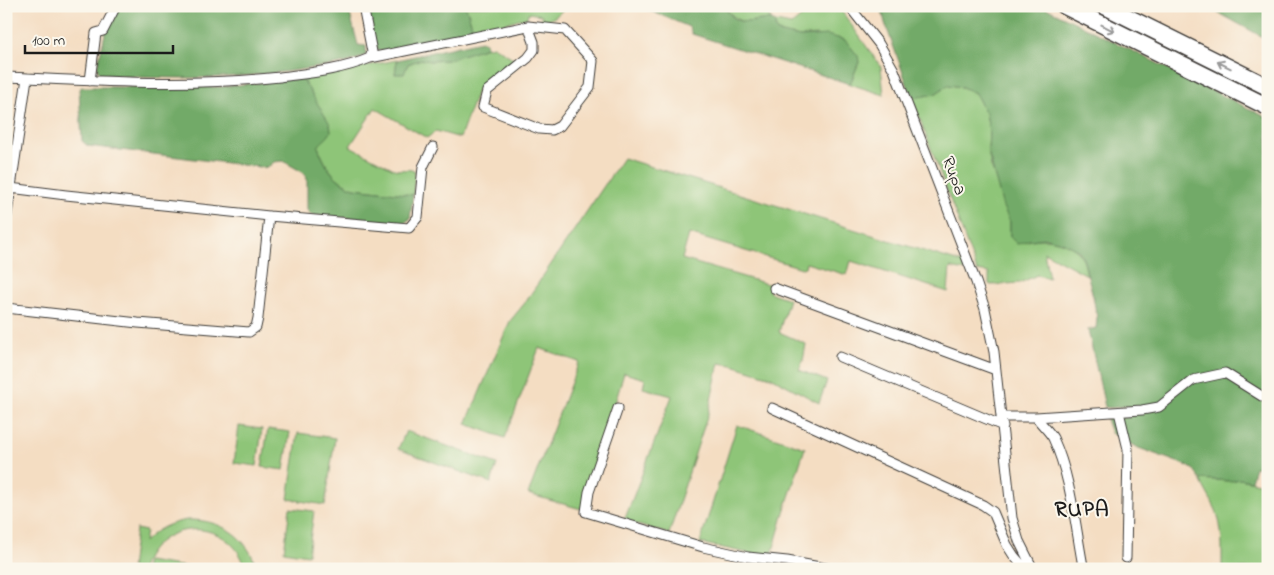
<svg xmlns="http://www.w3.org/2000/svg" width="1274" height="575" font-family="'Indie Flower',sans-serif">
	<style>
		.green { fill: #8ec578; stroke: #55704a }
		.forest { fill: #72aa68; stroke: #476342 }
		.lines { fill: none; stroke-linecap: round; stroke-linejoin: round }
		.minor-casing { stroke: #3c3935; stroke-width: 11 }
		.motorway-casing { stroke: #3c3935; stroke-width: 19 }
		.minor { stroke: #fff; stroke-width: 9 }
		.motorway { stroke: #fff; stroke-width: 16 }
		.oneway { stroke: #999 }
		.labels { text-anchor: middle; dominant-baseline: central; stroke-width: 4; stroke-linejoin: round; paint-order: stroke }
		.street-label { font-size: 18px; fill: #1c1c1c; stroke: #fbf7ec }
		.district-label { font-size: 22px; font-weight: bold; letter-spacing: 1px; fill: #1c1c1c; stroke: #fbf7ec }
	</style>
	<rect width="100%" height="100%" fill="#fbf7ec"/>
	<filter id="ink" filterUnits="userSpaceOnUse"><feTurbulence type="fractalNoise" baseFrequency=".02" numOctaves="2"/><feDisplacementMap in="SourceGraphic" scale="10" xChannelSelector="R" yChannelSelector="G"/><feConvolveMatrix kernelMatrix="1 2 1 2 8 2 1 2 1" color-interpolation-filters="sRGB"/></filter>
	<filter id="wash" filterUnits="userSpaceOnUse"><feTurbulence type="fractalNoise" baseFrequency=".0096" numOctaves="4" result="noise"/><feDisplacementMap in="SourceGraphic" scale="20" xChannelSelector="R" yChannelSelector="G"/><feGaussianBlur stdDeviation="1.12" result="paint"/><feColorMatrix in="noise" values="0 0 0 0 0 0 0 0 0 0 0 0 0 0 0 0 0 1.4 0 .05"/><feComposite in="paint" operator="in"/></filter>
	<g filter="url(#wash)">
		<rect width="100%" height="100%" fill="#f4ddc2"/>
		<path class="green" d="M 464,6 L 565,6 C 559,15 553,20 542,21 L 542,15 L 528,13 L 527,18 L 519,19 L 474,33 L 467,9 Z
			M 723,6 L 761,6 L 772,20 C 744,19 746,31 723,6 Z
			M 827,6 L 838,6 L 881,67 L 884,95 L 850,84 L 859,62 L 817,35 L 800,37 L 777,32 L 775,26 L 776,22 L 791,25 C 798,21 804,13 811,11 C 818,9 821,11 827,6 Z
			M 493,46 L 513,58 L 514,63 L 477,91 L 460,138 L 436,131 L 427,138 L 375,108 L 350,146 L 394,169 C 402,171 408,168 415,171 L 413,195 L 354,188 C 333,180 326,166 318,147 L 321,142 L 302,78 L 397,60 L 395,74 L 408,64 L 421,59 L 430,61 L 447,60 L 464,53 Z
			M 948,85 L 962,87 L 975,93 L 986,113 L 989,131 L 988,151 L 991,166 L 1010,222 L 1010,237 L 1017,244 C 1036,238 1051,236 1070,246 C 1073,248 1077,250 1079,253 C 1084,259 1085,267 1087,275 L 1044,252 L 1049,278 L 1037,275 L 1020,283 L 991,285 L 989,284 L 989,273 L 977,271 L 912,98 L 935,94 Z
			M 623,158 L 963,263 L 966,271 L 950,268 L 948,292 L 851,261 L 847,275 L 806,263 L 805,267 L 802,268 L 689,234 L 682,259 L 771,285 L 769,292 L 789,299 L 779,332 L 806,344 L 803,361 L 799,370 L 827,381 L 819,403 L 771,377 L 732,365 L 719,363 L 708,414 L 669,534 L 624,521 L 672,396 L 643,388 L 645,379 L 624,373 L 585,504 L 581,509 L 528,494 L 579,362 L 539,348 L 505,438 L 466,424 L 510,321 L 524,304 Z
			M 737,425 L 805,448 L 784,512 L 771,558 L 700,543 Z
			M 239,426 L 262,429 L 257,466 L 234,463 Z
			M 268,429 L 290,432 L 284,470 L 262,467 Z
			M 406,431 L 497,464 L 491,483 L 398,449 Z
			M 298,433 L 335,438 L 325,505 L 288,499 Z
			M 1200,479 L 1230,481 L 1240,479 L 1268,485 L 1268,525 L 1266,539 L 1268,540 L 1268,569 L 1222,569 C 1222,549 1223,529 1216,510 C 1211,499 1204,489 1200,479 Z
			M 290,508 L 314,511 L 308,555 L 284,551 Z
			M 187,520 C 220,519 248,536 257,569 L 246,569 C 231,516 158,517 142,569 L 131,569 L 136,529 L 146,531 L 144,542 C 156,529 170,523 187,520 Z
			M 147,561 L 199,569 L 145,569 Z"/>
		<path class="forest" d="M 119,6 L 359,6 L 349,10 L 358,45 L 366,46 L 366,55 C 351,64 328,66 311,68 C 243,79 174,80 106,75 L 99,73 L 97,67 L 106,30 Z
			M 370,6 L 464,6 L 467,9 L 474,33 L 384,52 L 378,50 C 372,36 366,21 370,6 Z
			M 639,6 L 723,6 C 727,10 731,16 735,19 C 749,27 763,15 776,22 L 775,26 L 777,32 L 800,37 L 827,35 L 845,40 L 858,56 L 859,62 L 850,84 L 692,34 L 689,27 Z
			M 881,6 L 1042,6 L 1268,118 L 1268,470 L 1255,467 L 1251,481 L 1240,479 L 1230,481 L 1200,479 L 1194,470 L 1188,466 L 1136,447 L 1111,433 L 1106,419 L 1129,417 L 1134,414 L 1135,408 C 1125,403 1115,410 1105,407 L 1088,330 L 1096,328 L 1097,318 L 1093,296 L 1084,261 L 1079,251 L 1062,242 L 1046,238 L 1029,240 L 1017,244 L 1010,237 L 1010,222 L 1003,207 L 988,151 L 989,131 L 986,113 L 975,93 L 962,87 L 948,85 L 935,94 L 912,98 L 885,23 Z
			M 1206,6 L 1268,6 L 1268,40 Z
			M 481,41 L 486,43 L 487,47 L 447,60 L 430,61 L 421,59 L 408,64 L 404,74 L 395,74 L 397,60 Z
			M 302,78 L 330,124 L 331,131 C 328,139 322,140 318,147 C 326,167 333,180 354,188 L 413,195 L 410,219 L 404,223 L 311,215 L 307,210 L 307,179 L 304,173 L 283,161 L 274,162 L 268,168 L 88,146 L 82,141 L 79,89 L 82,87 L 220,87 Z"/>
	</g>
	<g filter="url(#ink)">
		<g class="lines">
			<g class="minor-casing">
				<path id="minor" d="M 849,6 L 879,44 L 894,70 L 976,282 L 985,309 L 994,352 L 1012,518 L 1019,541 L 1033,569
					M 370,58 L 528,26 L 534,42 L 534,50 L 528,58 L 487,91 L 483,107 L 539,129 L 552,130 L 560,126 L 590,87 L 593,61 L 565,30 L 528,26
					M 6,77 C 98,81 189,87 280,77 C 310,73 342,70 370,58 L 372,52 L 363,6
					M 90,81 L 96,33 L 103,31 L 116,6
					M 10,188 L 66,195 L 269,216
					M 6,221 L 27,78
					M 774,288 L 996,370
					M 6,308 L 138,323 L 249,332 L 256,327 L 258,318 L 269,216 L 409,228 L 418,217 L 423,167 L 433,147
					M 840,357 L 1003,426
					M 618,408 L 589,492 L 586,512 L 703,547 L 748,557 L 787,561 L 831,569
					M 772,408 L 983,505 L 993,512 L 1007,545 L 1014,556 L 1021,564 L 1030,569
					M 1119,412 L 1128,449 L 1126,558
					M 1002,417 L 1036,417 L 1142,410 L 1159,407 L 1193,380 L 1225,373 L 1268,400
					M 1036,417 C 1041,424 1049,431 1053,438 C 1071,477 1075,524 1083,566"/>
			</g>
			<g class="motorway-casing">
				<path id="motorway" d="M 1065,6 L 1268,107
					M 1105,6 L 1268,87"/>
			</g>
			<use href="#minor" class="minor"/>
			<use href="#motorway" class="motorway"/>
		</g>
		<defs><path id="oneway-shaft" d="M-6 0H5M1.5-3L5.5 0L1.5 3" fill="none" stroke-width="1.6" stroke-linecap="round" stroke-linejoin="round" transform="scale(1.25)"/></defs>
		<g class="oneway">
			<use href="#oneway-shaft" transform="translate(1108 28) rotate(27)"/>
			<use href="#oneway-shaft" transform="translate(1224 65) rotate(-154)"/>
		</g>
	</g>
	<g class="labels">
		<g class="street-label">
			<text transform="translate(953 176) rotate(69)">Rupa</text>
		</g>
		<g class="district-label">
			<text x="1082" y="511">RUPA</text>
		</g>
	</g>
	<rect width="1274" height="575" fill="none" stroke="#fbf7ec" stroke-width="25"/>
	<path d="M25 45v8h148v-8" fill="none" stroke="#1c1c1c" stroke-width="2.5"/>
	<text x="32" y="45" font-size="15" fill="#1c1c1c" stroke="#fbf7ec" stroke-width="4" paint-order="stroke">100 m</text>
</svg>
